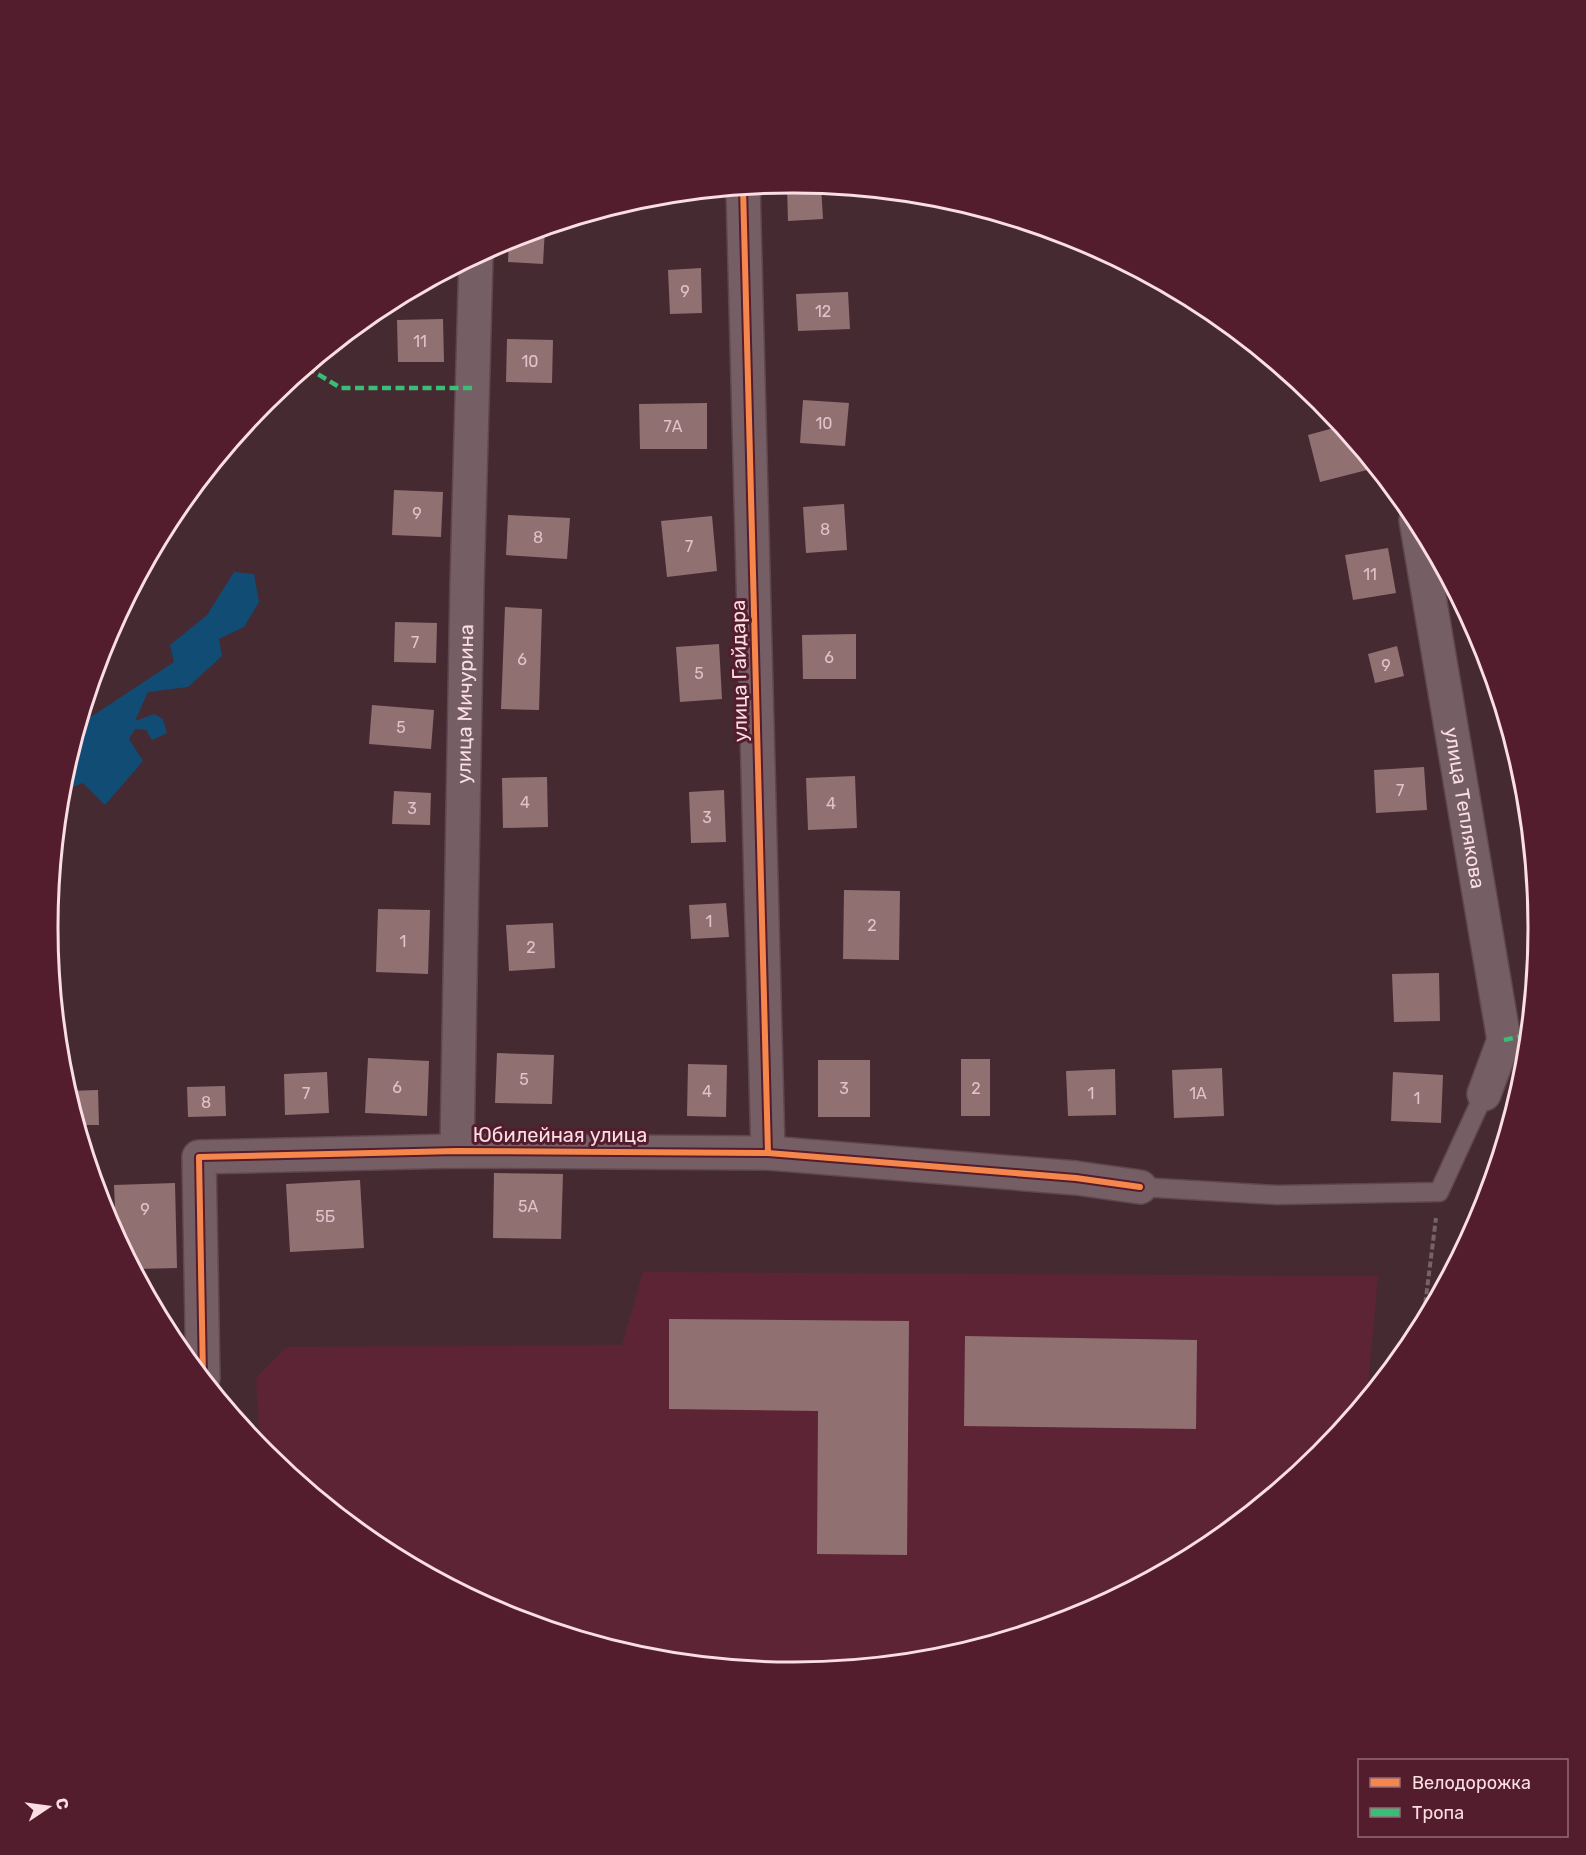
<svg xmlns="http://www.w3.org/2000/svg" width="1586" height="1855" font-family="Rubik,sans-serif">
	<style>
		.built { fill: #5d2435 }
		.water { fill: #104c74 }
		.building { fill: #917072 }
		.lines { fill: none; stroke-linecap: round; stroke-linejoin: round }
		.service-casing { stroke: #60474f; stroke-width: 21 }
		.minor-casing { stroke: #60474f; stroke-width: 36 }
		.path { stroke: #766267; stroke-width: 4; stroke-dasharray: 6 3; stroke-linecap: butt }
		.service { stroke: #755f65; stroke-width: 18 }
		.minor { stroke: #755f65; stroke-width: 33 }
		.quiet { stroke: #3abd76; stroke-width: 4.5; stroke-dasharray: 9 4.5; stroke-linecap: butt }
		.cycleway-casing { stroke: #531d2d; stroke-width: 10 }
		.cycleway { stroke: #f5874c; stroke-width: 6 }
		.labels { text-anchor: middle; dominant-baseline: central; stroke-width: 6; stroke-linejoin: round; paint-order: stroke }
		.number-label { font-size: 16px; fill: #e0c2c8 }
		.street-label { font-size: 20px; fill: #fbdee4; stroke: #531d2d }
		.rim { fill: none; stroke: #fbdee4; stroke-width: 3 }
	</style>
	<rect width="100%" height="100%" fill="#462a32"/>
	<path class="built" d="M 643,1272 L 1378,1276 L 1367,1396 L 1320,1455 L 1207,1547 L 1078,1616 L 938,1658 L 793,1672 L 647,1658 L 508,1616 L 379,1547 L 266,1454 L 260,1447 L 256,1378 L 287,1347 L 622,1345 Z"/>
	<path class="water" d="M 234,572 L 254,574 L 259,602 L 244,627 L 219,639 L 222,656 L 188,687 L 148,692 L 135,721 L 154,714 L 163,719 L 167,733 L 152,740 L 146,730 L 135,729 L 129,739 L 143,761 L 105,805 L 83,783 L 68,789 L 64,778 L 80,724 L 174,662 L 170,645 L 207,615 Z"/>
	<path class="building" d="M 814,185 L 821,185 L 823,219 L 788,221 L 787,186 Z
		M 545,228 L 543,264 L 508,262 L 509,239 Z
		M 701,268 L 702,313 L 670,314 L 668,270 Z
		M 848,292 L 850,329 L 798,331 L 796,294 Z
		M 443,319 L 444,362 L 398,362 L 397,320 Z
		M 507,339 L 553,340 L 552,383 L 506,382 Z
		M 803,400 L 849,403 L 845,446 L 800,443 Z
		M 707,403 L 707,449 L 640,449 L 639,404 Z
		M 1341,426 L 1364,454 L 1367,470 L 1320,482 L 1308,435 Z
		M 394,490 L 443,492 L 441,537 L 392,535 Z
		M 844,504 L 847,550 L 806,553 L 803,507 Z
		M 508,515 L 570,518 L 567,559 L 506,555 Z
		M 712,516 L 717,571 L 667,577 L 661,521 Z
		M 1388,548 L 1396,593 L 1353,600 L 1345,555 Z
		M 505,607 L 542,609 L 539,710 L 501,709 Z
		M 395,622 L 437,623 L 436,663 L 394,662 Z
		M 856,634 L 856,679 L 803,679 L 802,635 Z
		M 719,644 L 722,699 L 680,702 L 676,647 Z
		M 1397,646 L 1404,676 L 1375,683 L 1368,654 Z
		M 372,705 L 434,710 L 431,749 L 369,744 Z
		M 1424,767 L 1427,810 L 1376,813 L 1374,770 Z
		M 855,776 L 857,828 L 808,830 L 806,778 Z
		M 547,777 L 548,827 L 503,828 L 502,778 Z
		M 724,790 L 726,842 L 691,843 L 689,792 Z
		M 394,791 L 431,793 L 430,825 L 392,824 Z
		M 844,890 L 900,891 L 899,960 L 843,959 Z
		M 726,903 L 729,937 L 691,939 L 689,905 Z
		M 378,909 L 430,910 L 428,974 L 376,972 Z
		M 553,923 L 555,968 L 509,971 L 506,925 Z
		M 1439,973 L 1440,1021 L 1394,1022 L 1392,974 Z
		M 497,1053 L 554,1055 L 552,1104 L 495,1103 Z
		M 368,1058 L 429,1061 L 427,1116 L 365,1113 Z
		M 961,1059 L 990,1059 L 990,1116 L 961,1116 Z
		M 818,1060 L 870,1060 L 870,1117 L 818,1117 Z
		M 688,1064 L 727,1065 L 726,1117 L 687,1116 Z
		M 1222,1068 L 1224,1116 L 1174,1118 L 1172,1070 Z
		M 1115,1069 L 1116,1115 L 1068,1116 L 1066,1071 Z
		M 327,1072 L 329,1113 L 285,1115 L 284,1074 Z
		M 1393,1072 L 1443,1075 L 1441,1123 L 1391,1121 Z
		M 225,1086 L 226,1116 L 188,1117 L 187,1087 Z
		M 98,1090 L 99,1125 L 78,1125 L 68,1091 Z
		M 494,1173 L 563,1174 L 561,1239 L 493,1238 Z
		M 360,1180 L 364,1248 L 290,1252 L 286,1184 Z
		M 175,1183 L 177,1268 L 135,1269 L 116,1233 L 114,1185 Z
		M 669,1319 L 909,1321 L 907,1555 L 817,1554 L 818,1411 L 669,1409 Z
		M 965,1336 L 1197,1340 L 1196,1429 L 964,1426 Z"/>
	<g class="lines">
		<g class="service-casing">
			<path id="service" d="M 1140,1187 L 1277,1195 L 1439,1192 L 1484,1094"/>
		</g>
		<g class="minor-casing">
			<g id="minor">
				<path d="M 743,187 L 768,1153"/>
				<path id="s1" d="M 1416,520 L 1504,1040 L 1484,1094"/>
				<path id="s2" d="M 457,1151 L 467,585 L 476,256"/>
				<path d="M 203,1378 L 199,1157 L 457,1151 L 768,1153 L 1076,1178 L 1140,1187"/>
			</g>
		</g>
		<path class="path" d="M 1423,1321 L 1436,1218"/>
		<use href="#service" class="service"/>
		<use href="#minor" class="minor"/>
		<path class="quiet" d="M 308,366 L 311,370 L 341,388 L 472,388
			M 1504,1040 L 1527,1035"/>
		<g class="cycleway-casing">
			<path id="cycleway" d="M 743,187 L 768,1153
				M 203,1378 L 199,1157 L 457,1151 L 768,1153 L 1076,1178 L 1140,1187"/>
		</g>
		<use href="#cycleway" class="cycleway"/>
	</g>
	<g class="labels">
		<g class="number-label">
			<text x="685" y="291">9</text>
			<text x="823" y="311">12</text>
			<text x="420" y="341">11</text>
			<text x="530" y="361">10</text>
			<text x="824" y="423">10</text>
			<text x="673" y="426">7А</text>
			<text x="417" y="513">9</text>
			<text x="825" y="529">8</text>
			<text x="538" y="537">8</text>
			<text x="689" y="546">7</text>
			<text x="1370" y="574">11</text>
			<text x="415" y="642">7</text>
			<text x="829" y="657">6</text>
			<text x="522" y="659">6</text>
			<text x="1386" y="665">9</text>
			<text x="699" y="673">5</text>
			<text x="401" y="727">5</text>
			<text x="1400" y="790">7</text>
			<text x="525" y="802">4</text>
			<text x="831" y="803">4</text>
			<text x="412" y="808">3</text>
			<text x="707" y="817">3</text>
			<text x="709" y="921">1</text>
			<text x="872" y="925">2</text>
			<text x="403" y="941">1</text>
			<text x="531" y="947">2</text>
			<text x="524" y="1079">5</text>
			<text x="397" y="1087">6</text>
			<text x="844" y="1088">3</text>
			<text x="976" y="1088">2</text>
			<text x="707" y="1091">4</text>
			<text x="306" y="1093">7</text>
			<text x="1091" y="1093">1</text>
			<text x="1198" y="1093">1А</text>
			<text x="1417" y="1098">1</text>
			<text x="206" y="1102">8</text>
			<text x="528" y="1206">5А</text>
			<text x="145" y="1209">9</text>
			<text x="325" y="1216">5Б</text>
		</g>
		<g class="street-label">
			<text transform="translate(739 671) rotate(-91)">улица Гайдара</text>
			<text stroke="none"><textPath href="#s2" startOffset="447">улица Мичурина</textPath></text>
			<text stroke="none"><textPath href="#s1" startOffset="292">улица Теплякова</textPath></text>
			<text x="560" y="1135">Юбилейная улица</text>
		</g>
	</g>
	<path d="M0 0H1586V1855H0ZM792 193H794A734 734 0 0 1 1528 927V928A734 734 0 0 1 794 1662H792A734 734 0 0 1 58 928V927A734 734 0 0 1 792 193Z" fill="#531d2d" fill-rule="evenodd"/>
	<path class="rim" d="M792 193H794A734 734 0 0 1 1528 927V928A734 734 0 0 1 794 1662H792A734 734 0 0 1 58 928V927A734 734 0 0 1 792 193Z"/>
	<rect x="1358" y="1759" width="210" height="78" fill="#531d2d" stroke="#966a76" stroke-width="1.5"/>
	<rect x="1370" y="1778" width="30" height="9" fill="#f5874c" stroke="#966a76" stroke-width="1.5"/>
	<text x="1412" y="1789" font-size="18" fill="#fbdee4">Велодорожка</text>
	<rect x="1370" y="1808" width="30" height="9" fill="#3abd76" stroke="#966a76" stroke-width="1.5"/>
	<text x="1412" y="1819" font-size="18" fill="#fbdee4">Тропа</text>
	<g transform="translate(48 1807) rotate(77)" stroke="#531d2d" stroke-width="4.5" paint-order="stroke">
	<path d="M0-4.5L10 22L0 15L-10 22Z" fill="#fbdee4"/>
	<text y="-9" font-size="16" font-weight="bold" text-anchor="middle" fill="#fbdee4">С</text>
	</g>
</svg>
